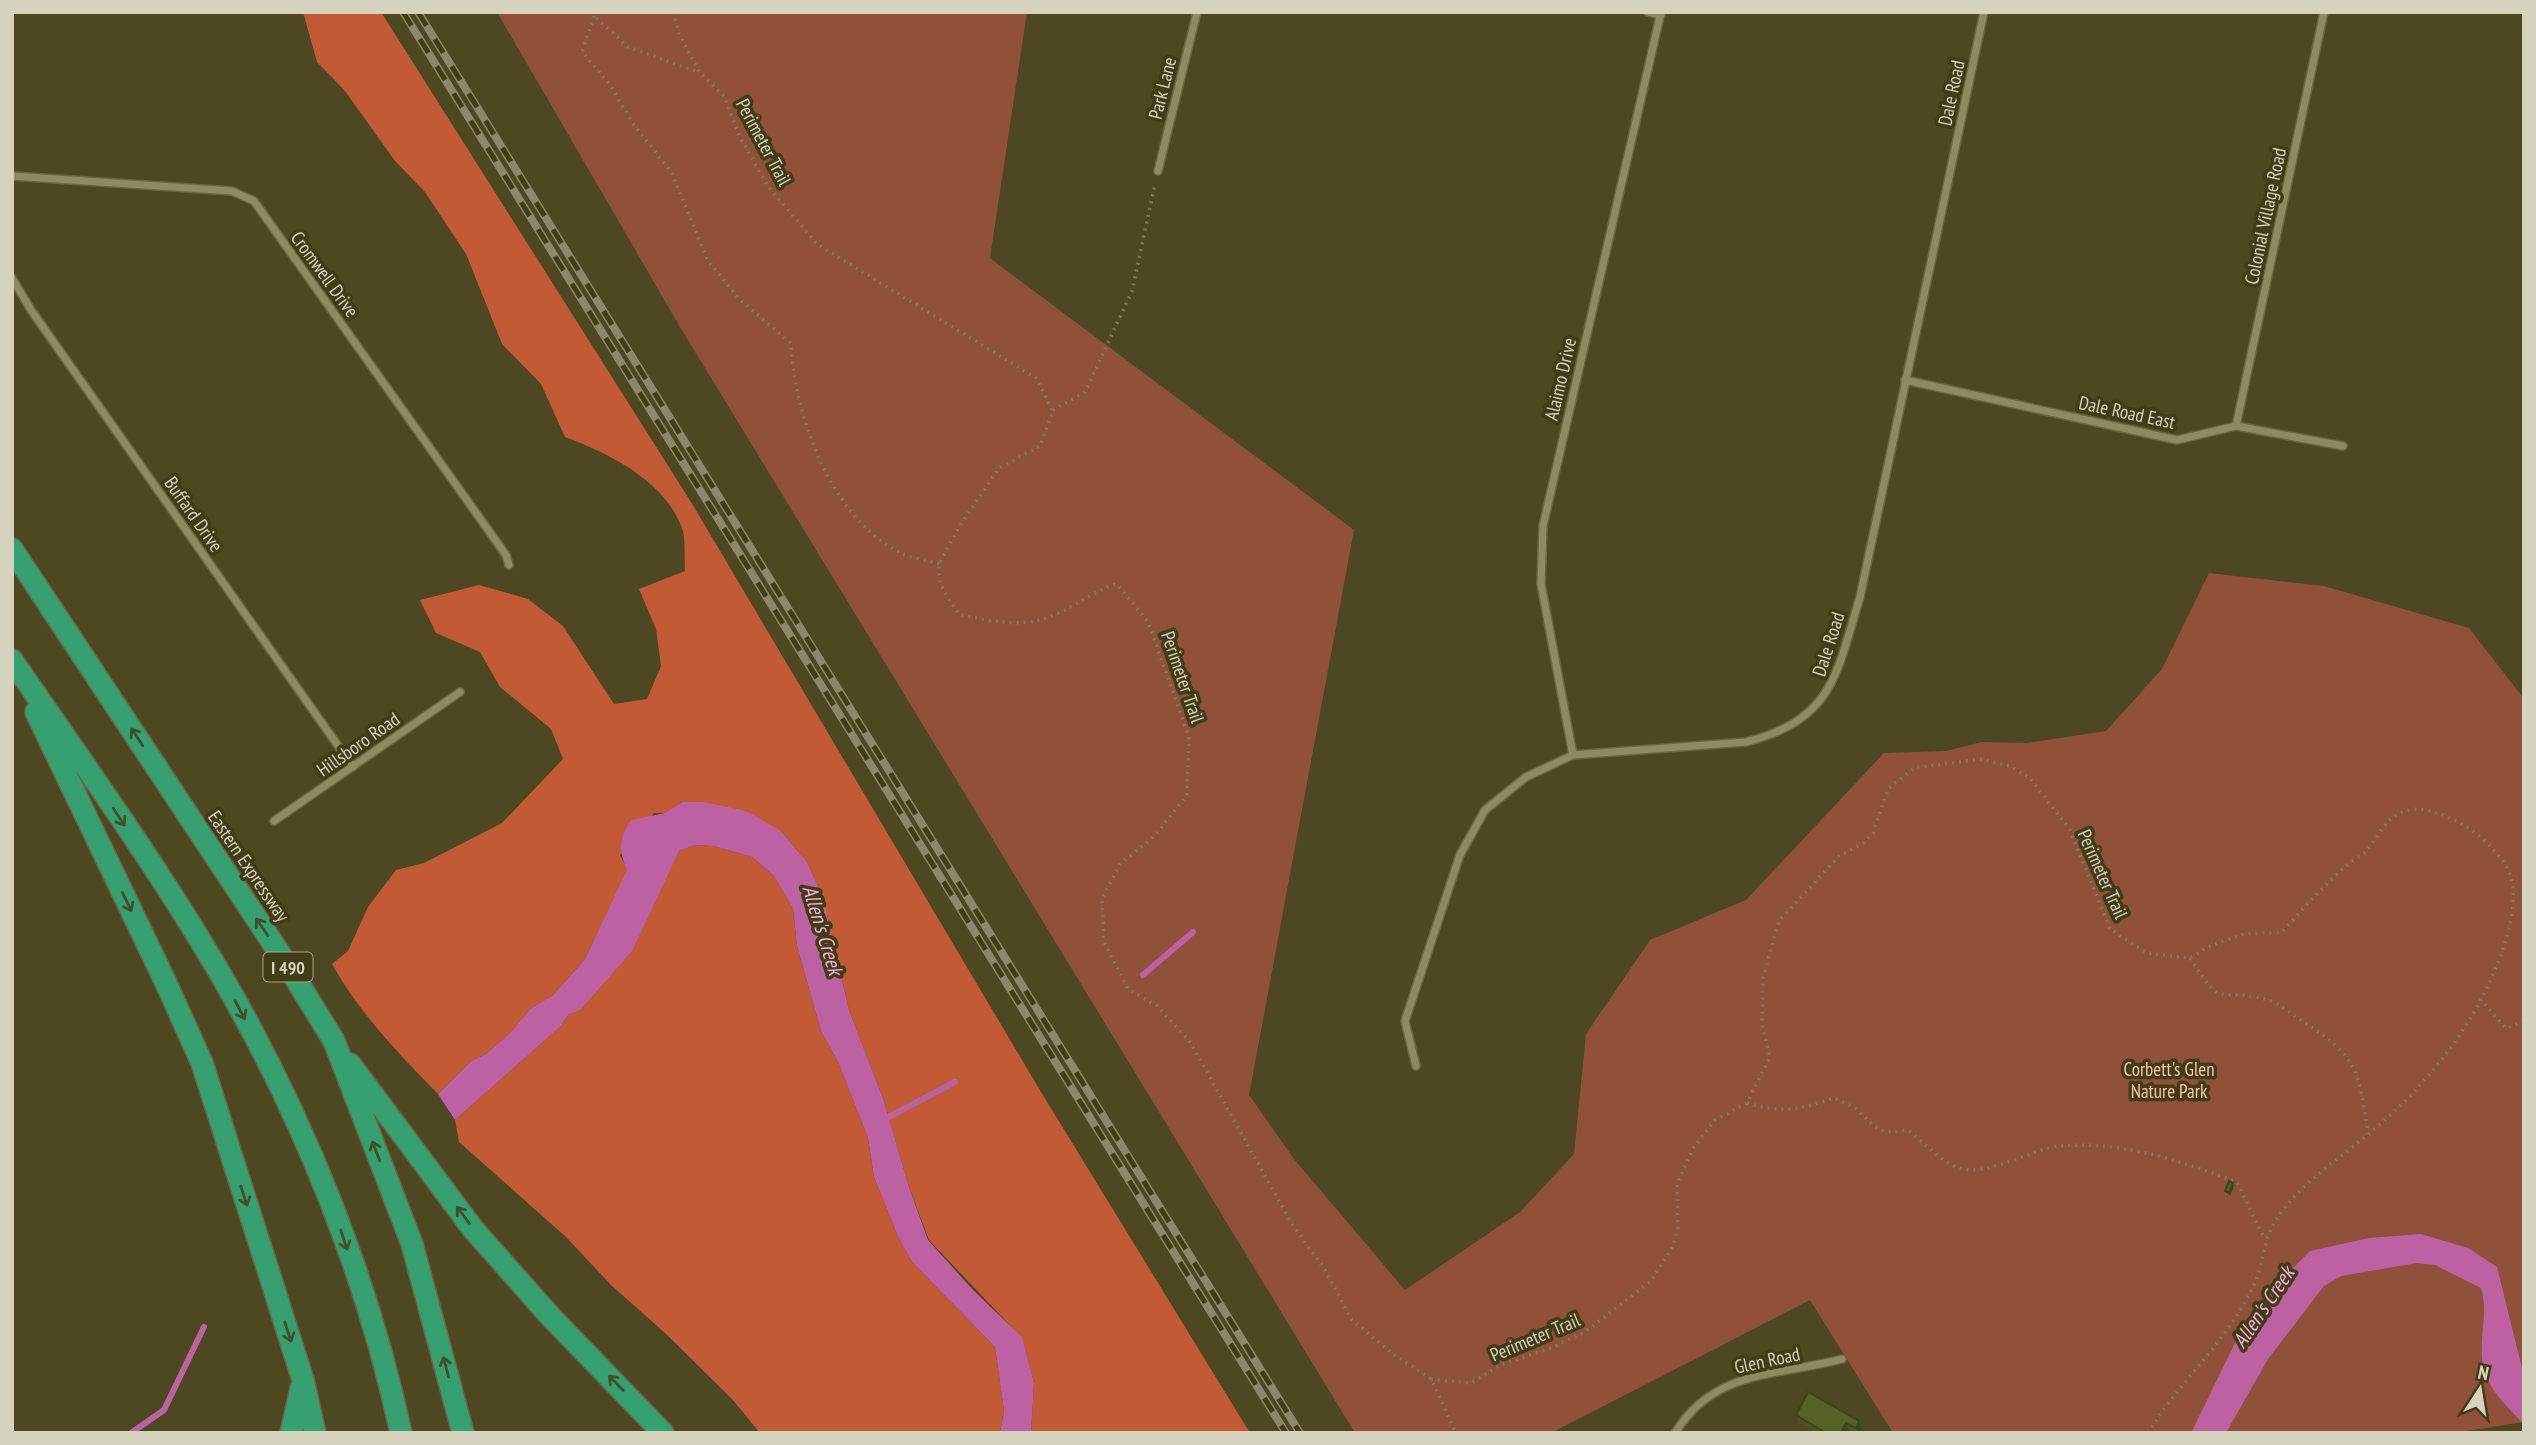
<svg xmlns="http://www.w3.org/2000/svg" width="2536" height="1445" font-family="'PT Sans Narrow',sans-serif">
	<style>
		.green { fill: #91503a }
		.forest { fill: #c15a35 }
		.water { fill: #be61a2 }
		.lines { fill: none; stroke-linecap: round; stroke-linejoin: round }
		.stream { stroke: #be61a2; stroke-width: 6 }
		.minor-casing { stroke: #6a6545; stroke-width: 10 }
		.motorway-casing { stroke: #6a6545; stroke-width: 24 }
		.path { stroke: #807b5d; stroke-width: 3.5; stroke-dasharray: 2 5; stroke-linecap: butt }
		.minor { stroke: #908a63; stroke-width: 7 }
		.motorway { stroke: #37a070; stroke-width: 21 }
		.rail-casing { stroke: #8d886b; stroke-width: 8 }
		.rail { stroke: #423c17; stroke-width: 5; stroke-dasharray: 16; stroke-linecap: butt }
		.wall { fill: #495421 }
		.shaded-wall { fill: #3c451b }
		.building { fill: #556226; stroke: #3c451b; stroke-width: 2 }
		.oneway { stroke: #405029 }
		.labels { text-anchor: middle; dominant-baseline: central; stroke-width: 7; stroke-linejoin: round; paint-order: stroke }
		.shield { fill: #423c17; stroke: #a9a58c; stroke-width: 2 }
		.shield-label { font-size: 18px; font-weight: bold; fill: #d5d2be }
		.street-label { font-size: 19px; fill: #d5d2be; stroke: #423c17 }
		.park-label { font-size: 19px; fill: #fbc4b1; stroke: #423c17 }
		.water-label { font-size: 21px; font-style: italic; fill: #f6aede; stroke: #423c17 }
	</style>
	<rect width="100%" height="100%" fill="#4d4722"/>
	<path class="green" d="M 497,12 L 1027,12 L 990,258 L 1354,530 L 1249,1095 L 1294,1159 L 1405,1290 L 1520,1212 L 1574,1154 L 1586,1034 L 1650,940 L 1746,900 L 1884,753 L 1946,751 L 1982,742 L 2027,743 L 2106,731 L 2162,669 L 2209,573 L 2324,586 L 2469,628 L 2524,699 L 2524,1422 L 2454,1433 L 1893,1433 L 1810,1300 L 1551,1433 L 1355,1433 L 680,327 Z"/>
	<path class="forest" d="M 303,12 L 381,12 L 691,502 L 1041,1092 L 1250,1433 L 1031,1433 L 1034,1383 L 1022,1338 L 929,1240 L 909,1187 L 884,1101 L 849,1010 L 823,897 L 807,862 L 781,831 L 682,802 L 665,813 L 654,813 L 620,855 L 628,870 L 585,959 L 553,995 L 530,1009 L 512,1031 L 486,1054 L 471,1061 L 438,1094 C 400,1055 359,1013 332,964 L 348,951 L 368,907 L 396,870 L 424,863 L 502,823 L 563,759 L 551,729 L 500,687 L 480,652 L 436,633 L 420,600 L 479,585 L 528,599 L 563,626 L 614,704 L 647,699 L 661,666 L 656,629 L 639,589 L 685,571 C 684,558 686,540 682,528 C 664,480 610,454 565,437 L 541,384 L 502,344 L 466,254 L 425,192 L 395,161 L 345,91 L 317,62 Z
		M 695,845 L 714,846 L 752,857 L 774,876 L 793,909 L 797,946 L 821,1031 L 838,1062 L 868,1138 L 874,1177 L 899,1239 L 912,1262 L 995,1347 L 1004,1411 L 1000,1433 L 760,1433 L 732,1399 L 665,1333 L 611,1285 L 566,1237 L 459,1142 L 455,1120 L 560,1027 L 662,882 L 679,851 Z"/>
	<path class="water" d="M 682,802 L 704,802 L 746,811 L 781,831 L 807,862 L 823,897 L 849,1010 L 884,1101 L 909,1187 L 928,1240 L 973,1290 L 1022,1337 L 1034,1383 L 1031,1433 L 1000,1433 L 1004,1411 L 995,1347 L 912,1262 L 899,1239 L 874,1177 L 868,1138 L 838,1062 L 821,1031 L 797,946 L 793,909 L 774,876 L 752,857 L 714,846 L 695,845 L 679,851 L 632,951 L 580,1010 L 569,1014 L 560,1027 L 455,1120 L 438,1094 L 471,1061 L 486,1054 L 512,1031 L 530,1009 L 553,995 L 585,959 L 627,870 C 618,850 619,839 631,820 L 665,813 Z
		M 2421,1234 L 2468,1248 L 2497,1267 L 2524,1376 L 2524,1424 C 2509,1409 2486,1387 2483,1365 C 2478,1339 2489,1314 2481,1288 L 2435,1265 L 2417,1263 L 2341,1276 L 2324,1286 L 2268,1359 L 2226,1433 L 2191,1433 L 2236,1341 L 2277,1285 L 2310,1251 L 2369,1238 Z"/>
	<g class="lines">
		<path class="stream" d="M 1143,975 L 1193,932
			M 883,1120 L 955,1082
			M 131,1433 L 164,1410 L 204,1327"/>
		<g class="minor-casing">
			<path id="minor" d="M 1648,12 L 1661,15
				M 1158,171 L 1197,12
				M 12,176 L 232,191 L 254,201 L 506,555 L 509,565
				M 12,278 L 31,310 L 353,767
				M 1905,380 L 2177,440 L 2236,426 L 2343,446
				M 2236,426 L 2324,12
				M 1573,755 L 1541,584 L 1543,526 L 1661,12
				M 274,821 L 460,692
				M 1416,1066 L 1405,1021 L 1460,855 L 1485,810 L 1526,777 L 1573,755 L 1746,742 C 1834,719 1836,675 1860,597 L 1984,12
				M 1675,1433 C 1714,1369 1778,1376 1842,1359"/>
		</g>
		<g class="motorway-casing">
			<path id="motorway" d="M 12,549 L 286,963 L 334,1041 L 412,1244 L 463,1433
				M 12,660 C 84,765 161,871 225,982 C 305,1121 367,1276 401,1433
				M 36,712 L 166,983 L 202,1063 L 303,1380 L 315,1433
				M 350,1064 L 473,1229 L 550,1316 L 663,1433
				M 291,1433 L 301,1388"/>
		</g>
		<path class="path" d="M 594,12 L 594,16 L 628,47 L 698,72
			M 674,12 L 679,33 L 699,72 L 724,96 L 740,137 L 767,185 L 817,244 L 1036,378 L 1053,411 L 1040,446 L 999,468 L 961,524 L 939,564 L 940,584 L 958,614 C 991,621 1022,629 1054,615 C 1077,606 1093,591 1117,584 L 1148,622 L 1189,737 L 1187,795 L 1154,837 L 1121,863 L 1102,898 L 1104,942 L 1128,989 L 1157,1006 L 1189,1040 L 1292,1224 L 1326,1271 L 1351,1319 L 1393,1354 L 1431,1379 L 1456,1433
			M 594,16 L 582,52 L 609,83 L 634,125 L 672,173 L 707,259 L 739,299 L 791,343 C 794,416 832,521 903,554 C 914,559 928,560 939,564
			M 1053,410 L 1085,392 L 1132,291 L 1155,184
			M 2190,958 C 2225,1014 2217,985 2268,1000 C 2281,1004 2294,1016 2305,1023 C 2359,1057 2359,1074 2368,1134
			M 2480,999 L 2506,1028 L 2524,1021
			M 1747,1103 C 1779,1113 1802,1110 1833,1098 C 1841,1102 1852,1105 1858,1111 C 1875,1127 1881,1136 1907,1130 C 1924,1141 1943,1165 1963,1169 C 1991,1175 2031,1149 2061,1146 C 2124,1141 2180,1161 2237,1182 L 2264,1238
			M 1431,1379 L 1471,1383 L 1500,1365 L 1551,1348 L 1586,1331 L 1651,1281 L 1672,1248 L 1678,1228 L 1677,1184 L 1694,1147 L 1715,1120 L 1747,1103 L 1770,1057 L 1762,1025 L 1763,978 L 1779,921 L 1839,856 L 1863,843 L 1873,833 L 1888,789 L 1914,768 L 1981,759 L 2010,766 L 2030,778 L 2070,830 L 2110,929 L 2147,953 L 2190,958 L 2210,946 L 2244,934 L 2282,932 C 2302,910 2322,887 2344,868 C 2350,862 2359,858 2365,852 C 2377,840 2383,821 2400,813 C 2434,796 2498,842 2510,874 C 2516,891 2513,916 2508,932 C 2486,1012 2433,1080 2370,1133 C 2340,1158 2307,1179 2283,1210 C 2260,1239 2267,1257 2253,1287 C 2227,1341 2179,1382 2148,1433"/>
		<use href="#minor" class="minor"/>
		<use href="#motorway" class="motorway"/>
		<g class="rail-casing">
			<path id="rail" d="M 403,12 L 1286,1433
				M 418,12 L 1300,1433"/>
		</g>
		<use href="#rail" class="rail"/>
	</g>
	<path class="wall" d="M 1796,1415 L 1859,1421 L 1862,1429 L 1860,1433 L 1852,1433 L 1849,1431 L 1848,1433 L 1816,1433 L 1799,1422 Z"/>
	<path class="shaded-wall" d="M 2233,1183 L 2234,1186 L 2230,1196 L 2229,1193 Z
		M 1859,1421 L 1862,1429 L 1860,1433 L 1858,1433 L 1856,1428 Z
		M 1846,1423 L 1849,1431 L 1848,1433 L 1841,1433 Z"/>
	<path class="building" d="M 2229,1181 L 2233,1183 L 2229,1193 L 2225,1191 Z
		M 1808,1392 L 1859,1421 L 1856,1428 L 1846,1423 L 1841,1433 L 1826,1433 L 1796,1415 Z"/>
	<defs><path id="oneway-shaft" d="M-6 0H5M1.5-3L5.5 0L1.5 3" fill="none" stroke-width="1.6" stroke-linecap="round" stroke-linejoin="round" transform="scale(1.75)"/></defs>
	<g class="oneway">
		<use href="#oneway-shaft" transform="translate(137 737) rotate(-124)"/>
		<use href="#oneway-shaft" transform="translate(119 817) rotate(57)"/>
		<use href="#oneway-shaft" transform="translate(127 902) rotate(64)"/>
		<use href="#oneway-shaft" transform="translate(262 927) rotate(-124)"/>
		<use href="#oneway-shaft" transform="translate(240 1010) rotate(62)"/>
		<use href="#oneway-shaft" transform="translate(376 1151) rotate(-111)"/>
		<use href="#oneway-shaft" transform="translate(244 1196) rotate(72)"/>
		<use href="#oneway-shaft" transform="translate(463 1215) rotate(-127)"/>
		<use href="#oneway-shaft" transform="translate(344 1240) rotate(72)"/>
		<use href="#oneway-shaft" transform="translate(288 1332) rotate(72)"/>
		<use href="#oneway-shaft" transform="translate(446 1367) rotate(-105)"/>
		<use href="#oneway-shaft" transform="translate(616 1383) rotate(-134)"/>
	</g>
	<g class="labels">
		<rect class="shield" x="263.5" y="952.5" width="49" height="29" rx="5"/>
		<g class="shield-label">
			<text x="288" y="967">I 490</text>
		</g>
		<g class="street-label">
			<text transform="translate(1162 88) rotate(-76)">Park Lane</text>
			<text transform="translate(1951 93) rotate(-78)">Dale Road</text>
			<text transform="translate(764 142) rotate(62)">Perimeter Trail</text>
			<text transform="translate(2265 216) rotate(-78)">Colonial Village Road</text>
			<text transform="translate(325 274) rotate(54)">Cromwell Drive</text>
			<text transform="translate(1560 379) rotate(-77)">Alaimo Drive</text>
			<text transform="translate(2127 412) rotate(12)">Dale Road East</text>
			<text transform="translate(194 514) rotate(55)">Buffard Drive</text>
			<text transform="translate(1828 644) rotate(-72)">Dale Road</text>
			<text transform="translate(1183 677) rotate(71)">Perimeter Trail</text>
			<text transform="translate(358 744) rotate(-35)">Hillsboro Road</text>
			<text transform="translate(249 866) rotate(56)">Eastern Expressway</text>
			<text transform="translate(2103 874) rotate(66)">Perimeter Trail</text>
			<text transform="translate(1535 1337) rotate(-23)">Perimeter Trail</text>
			<text transform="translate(1767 1360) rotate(-12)">Glen Road</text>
		</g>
		<g class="park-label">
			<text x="2169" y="1069">Corbett's Glen<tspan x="2169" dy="22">Nature Park</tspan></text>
		</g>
		<g class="water-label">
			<text transform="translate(823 930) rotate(73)">Allen's Creek</text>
			<text transform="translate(2263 1307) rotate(-56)">Allen's Creek</text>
		</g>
	</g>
	<rect width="2536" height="1445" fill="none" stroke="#d5d2be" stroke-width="28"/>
	<g transform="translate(2480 1389) rotate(12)" stroke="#423c17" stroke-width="5" paint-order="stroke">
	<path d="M0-5L12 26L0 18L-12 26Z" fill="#d5d2be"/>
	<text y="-10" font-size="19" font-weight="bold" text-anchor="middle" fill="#d5d2be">N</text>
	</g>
</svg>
